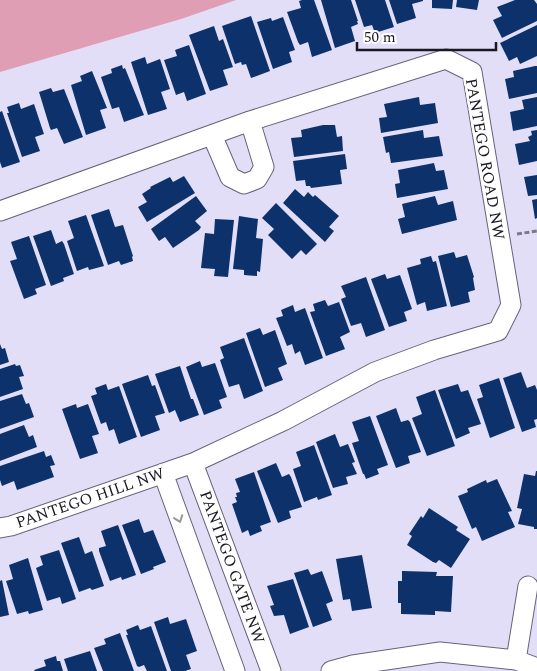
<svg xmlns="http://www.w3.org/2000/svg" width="537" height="671" font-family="Spectral,serif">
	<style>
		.green { fill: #e09eb4 }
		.building { fill: #0d326b }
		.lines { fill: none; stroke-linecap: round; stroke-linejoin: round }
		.minor-casing { stroke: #67637a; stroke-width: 21 }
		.path { stroke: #7c798b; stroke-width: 3; stroke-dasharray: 5 2.5; stroke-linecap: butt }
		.minor { stroke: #fff; stroke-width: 19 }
		.oneway { stroke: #98989c }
		.labels { text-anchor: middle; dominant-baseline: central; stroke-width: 5; stroke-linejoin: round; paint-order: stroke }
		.street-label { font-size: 16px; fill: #1a1922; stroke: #fff }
	</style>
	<rect width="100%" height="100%" fill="#e2def8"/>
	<path class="green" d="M 0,0 L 236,0 L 181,19 L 0,72 Z"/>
	<path class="building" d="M 302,0 L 314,0 L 332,50 L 312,57 L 308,42 L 300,45 L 298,42 L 287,12 L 301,8 L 299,1 Z
		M 321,0 L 351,0 L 358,21 L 357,21 L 358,24 L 351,27 L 355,41 L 335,48 Z
		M 355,0 L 385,0 L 394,27 L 375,33 L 372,25 L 364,27 Z
		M 389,0 L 423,0 L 423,1 L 412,4 L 416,18 L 397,24 Z
		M 432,0 L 453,0 L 452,9 L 432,8 Z
		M 457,0 L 479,0 L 477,10 L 456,7 Z
		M 515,0 L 534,0 L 537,4 L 537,21 L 502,38 L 493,20 L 502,16 L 497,7 Z
		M 251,16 L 270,71 L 251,78 L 246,64 L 242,65 L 241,62 L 235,64 L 222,26 Z
		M 283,17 L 295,50 L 289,52 L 292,62 L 273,69 L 257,22 L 271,18 L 272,21 Z
		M 537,25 L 537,56 L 520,64 L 517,57 L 509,61 L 500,43 Z
		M 214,26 L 219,41 L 223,39 L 233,67 L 223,70 L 228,85 L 210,91 L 189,35 Z
		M 189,45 L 206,94 L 187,101 L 184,92 L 176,95 L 164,60 L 177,56 L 175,50 Z
		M 145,57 L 147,64 L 160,59 L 170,89 L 161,92 L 167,109 L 148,115 L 131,62 Z
		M 122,65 L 123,69 L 125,68 L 144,115 L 124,122 L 119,107 L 112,109 L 101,77 L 112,73 L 111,69 Z
		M 535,66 L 537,66 L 537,93 L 509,99 L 505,79 L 514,77 L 513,71 Z
		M 92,71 L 107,108 L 100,110 L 106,128 L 86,135 L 71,85 L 82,81 L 80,76 Z
		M 51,88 L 53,92 L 64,89 L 83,137 L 64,144 L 57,128 L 51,130 L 50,128 L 39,92 Z
		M 419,97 L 420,105 L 435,103 L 438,123 L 381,133 L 379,118 L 387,117 L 384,104 Z
		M 537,97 L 537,126 L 513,131 L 510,112 L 524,109 L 522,100 Z
		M 19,103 L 21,109 L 34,104 L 44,134 L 35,137 L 40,151 L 22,157 L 7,113 L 9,113 L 7,107 Z
		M 2,111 L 20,162 L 2,168 L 0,162 L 0,112 Z
		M 323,125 L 335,125 L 337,137 L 342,136 L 343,151 L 294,157 L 291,138 L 302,137 L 301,130 Z
		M 423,130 L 424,138 L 439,136 L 443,156 L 391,163 L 389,152 L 386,153 L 383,137 Z
		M 537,130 L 537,161 L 519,165 L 515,144 L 530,141 L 528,137 L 532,135 L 531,131 Z
		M 345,154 L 347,169 L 340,170 L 342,184 L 311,188 L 310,186 L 306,186 L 305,180 L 296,181 L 293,161 Z
		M 434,163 L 436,171 L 444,170 L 448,189 L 397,198 L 395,184 L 400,183 L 398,170 Z
		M 537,175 L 537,195 L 528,196 L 524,177 Z
		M 184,176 L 195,193 L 147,222 L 138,207 L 147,202 L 142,194 L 151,188 L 150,187 L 170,177 L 173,182 Z
		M 295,189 L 304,197 L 308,192 L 313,197 L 315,195 L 339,216 L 329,227 L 334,231 L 325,242 L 283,203 Z
		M 196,196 L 207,211 L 195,221 L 201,227 L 199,230 L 173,248 L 165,237 L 159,241 L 151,229 Z
		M 435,196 L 438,205 L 453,201 L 457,220 L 402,234 L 398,219 L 405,217 L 402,204 Z
		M 537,199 L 537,218 L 535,219 L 532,200 Z
		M 276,203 L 317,244 L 306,255 L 301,250 L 292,259 L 268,235 L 274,229 L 262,218 Z
		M 109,209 L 115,227 L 123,225 L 133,256 L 132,257 L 133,261 L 121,265 L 119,261 L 108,265 L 91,215 Z
		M 86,215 L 104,266 L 89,270 L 88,267 L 77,271 L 67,241 L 74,238 L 68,221 Z
		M 239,216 L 258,219 L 256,238 L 263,239 L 260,272 L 257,271 L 257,276 L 244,275 L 244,270 L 233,269 Z
		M 215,219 L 234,220 L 228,277 L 214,276 L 215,269 L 201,268 L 205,233 L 214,234 Z
		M 51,230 L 56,244 L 62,241 L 64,244 L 74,274 L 63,278 L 64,281 L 51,286 L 33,236 Z
		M 29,236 L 46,285 L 35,289 L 37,294 L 24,299 L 10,261 L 17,259 L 11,242 Z
		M 454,252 L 456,258 L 467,255 L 474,277 L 473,278 L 475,290 L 468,292 L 470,302 L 451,307 L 438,256 Z
		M 431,256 L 433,262 L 436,261 L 447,306 L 427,311 L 425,302 L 417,305 L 407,268 L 421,264 L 420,259 Z
		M 385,274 L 387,279 L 400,275 L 412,309 L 404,312 L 407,321 L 389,327 L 371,279 Z
		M 366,277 L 385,330 L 366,337 L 361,323 L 351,326 L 341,299 L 346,297 L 341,286 Z
		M 325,300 L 328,306 L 339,302 L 350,332 L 340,337 L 345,349 L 326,356 L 310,312 L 315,311 L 313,304 Z
		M 293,305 L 295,312 L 305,308 L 323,358 L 305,365 L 300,351 L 295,354 L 292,344 L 287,346 L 276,318 L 283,316 L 281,310 Z
		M 260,328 L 263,335 L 275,330 L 287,364 L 278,368 L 283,380 L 265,387 L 246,333 Z
		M 244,338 L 263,391 L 244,399 L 239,384 L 229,387 L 220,360 L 224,358 L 220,347 Z
		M 0,344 L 2,349 L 5,348 L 9,362 L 0,365 Z
		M 200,361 L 202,367 L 215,363 L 227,397 L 219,400 L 222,408 L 204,415 L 186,367 Z
		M 15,364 L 16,366 L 20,365 L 24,376 L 19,377 L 23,389 L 0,397 L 0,369 Z
		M 180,366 L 191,399 L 193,399 L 199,415 L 180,422 L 175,410 L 169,413 L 155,374 Z
		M 521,372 L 527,388 L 535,385 L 537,390 L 537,419 L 534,420 L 536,427 L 522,432 L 503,378 Z
		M 148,375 L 152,386 L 155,385 L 165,413 L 155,416 L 160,430 L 141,437 L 122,384 Z
		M 499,378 L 515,428 L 490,438 L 477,399 L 483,397 L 479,385 Z
		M 106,384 L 108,390 L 119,386 L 137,437 L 119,444 L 114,429 L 109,431 L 106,422 L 101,424 L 91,396 L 97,394 L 95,388 Z
		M 458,384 L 461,392 L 468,390 L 481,424 L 468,428 L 470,433 L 456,439 L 438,390 Z
		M 435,390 L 455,446 L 427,456 L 412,418 L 422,414 L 416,397 Z
		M 22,394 L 26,404 L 29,403 L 34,417 L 0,429 L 0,401 Z
		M 76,404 L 77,408 L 88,404 L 99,434 L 92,436 L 98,453 L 80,459 L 62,409 Z
		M 396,408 L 401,422 L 408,420 L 410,422 L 421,452 L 408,456 L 410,463 L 396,468 L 376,416 Z
		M 370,416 L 388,465 L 377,469 L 379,474 L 366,479 L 364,474 L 363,474 L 352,443 L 359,441 L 352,422 Z
		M 24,425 L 29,437 L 33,435 L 37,447 L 0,461 L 0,434 Z
		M 335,434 L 340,447 L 348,444 L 355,462 L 352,463 L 357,474 L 346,477 L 348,484 L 333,488 L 316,442 Z
		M 314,445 L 332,495 L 318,500 L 317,497 L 304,502 L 293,469 L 301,466 L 296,452 Z
		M 44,451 L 46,457 L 51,455 L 55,465 L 50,466 L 54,477 L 17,490 L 14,481 L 2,486 L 0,480 L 0,466 Z
		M 276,463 L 282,477 L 289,474 L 291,477 L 302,507 L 289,511 L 291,518 L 278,523 L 257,471 Z
		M 536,471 L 537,471 L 537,529 L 534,529 L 534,527 L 518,524 L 522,509 L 517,508 L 524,474 L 535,476 Z
		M 254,472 L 271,522 L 260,526 L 262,531 L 250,536 L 248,530 L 242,533 L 232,504 L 237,502 L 235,497 L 237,497 L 236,493 L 240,492 L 235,479 Z
		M 497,479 L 512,511 L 508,512 L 515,527 L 482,541 L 476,527 L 472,529 L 458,496 L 468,492 L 467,489 L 486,480 L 487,483 Z
		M 429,508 L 458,527 L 456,530 L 470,539 L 451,568 L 439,560 L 436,563 L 433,562 L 407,545 L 412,536 L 409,534 L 421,516 L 423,518 Z
		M 139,519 L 144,533 L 153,530 L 166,562 L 153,567 L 154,569 L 141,574 L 122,525 Z
		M 118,525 L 136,575 L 122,580 L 121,577 L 110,581 L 99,551 L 99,548 L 106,546 L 101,531 Z
		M 79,537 L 85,554 L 92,551 L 104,586 L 92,590 L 90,588 L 79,592 L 61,543 Z
		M 59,550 L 76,599 L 62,604 L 60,597 L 47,601 L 36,568 L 43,565 L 40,556 Z
		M 362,555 L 372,608 L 352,611 L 350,599 L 343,600 L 336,559 Z
		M 28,558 L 43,610 L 29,614 L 28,611 L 17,614 L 6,581 L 13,579 L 9,565 Z
		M 308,569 L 311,575 L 322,571 L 333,601 L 326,604 L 332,620 L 313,627 L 294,573 Z
		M 402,571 L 437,572 L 436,576 L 453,576 L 451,612 L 435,611 L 435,615 L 401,614 L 401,603 L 398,603 L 398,581 L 402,581 Z
		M 293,579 L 309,627 L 290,634 L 284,615 L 274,616 L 270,606 L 274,605 L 267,586 Z
		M 2,580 L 9,615 L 0,617 L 0,581 Z
		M 168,617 L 170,624 L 186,619 L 197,651 L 186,655 L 191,669 L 185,671 L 171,671 L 154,622 Z
		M 138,625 L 140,630 L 151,626 L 167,671 L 147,671 L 144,665 L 139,667 L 137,666 L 126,635 L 128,635 L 126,630 Z
		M 120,633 L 134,671 L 103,671 L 94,648 L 106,644 L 104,639 Z
		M 90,651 L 97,671 L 68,671 L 64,659 Z
		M 56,656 L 57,661 L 60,661 L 63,671 L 35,671 L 34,670 L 46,666 L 44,660 Z"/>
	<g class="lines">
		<g class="minor-casing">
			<path id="minor" d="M 212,135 L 230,177 L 244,184 L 257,179 L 264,167 L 250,121
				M 0,211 L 250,121 L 446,59 L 472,72 L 511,305 L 498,331 L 434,350 L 375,372 L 283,421 L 193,463 L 11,526 L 0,528
				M 193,463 L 271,671
				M 163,473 L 235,671
				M 516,660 L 528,586
				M 331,671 L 353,665 L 440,652 L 516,660 L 537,668"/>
		</g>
		<path class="path" d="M 517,234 L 537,231"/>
		<use href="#minor" class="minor"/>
	</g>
	<defs><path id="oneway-chevron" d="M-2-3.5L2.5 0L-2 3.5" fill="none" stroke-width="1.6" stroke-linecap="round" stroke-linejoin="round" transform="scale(1.25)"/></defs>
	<use class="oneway" href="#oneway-chevron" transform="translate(179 519) rotate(70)"/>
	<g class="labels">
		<g class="street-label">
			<text transform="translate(485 159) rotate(80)">PANTEGO ROAD NW</text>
			<text transform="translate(90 498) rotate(-19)">PANTEGO HILL NW</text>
			<text transform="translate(232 567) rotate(70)">PANTEGO GATE NW</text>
		</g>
	</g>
	<path d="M357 42v8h139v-8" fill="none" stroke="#1a1922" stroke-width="2.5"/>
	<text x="364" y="42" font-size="15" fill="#1a1922" stroke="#ffffff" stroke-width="4" paint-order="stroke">50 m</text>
</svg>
